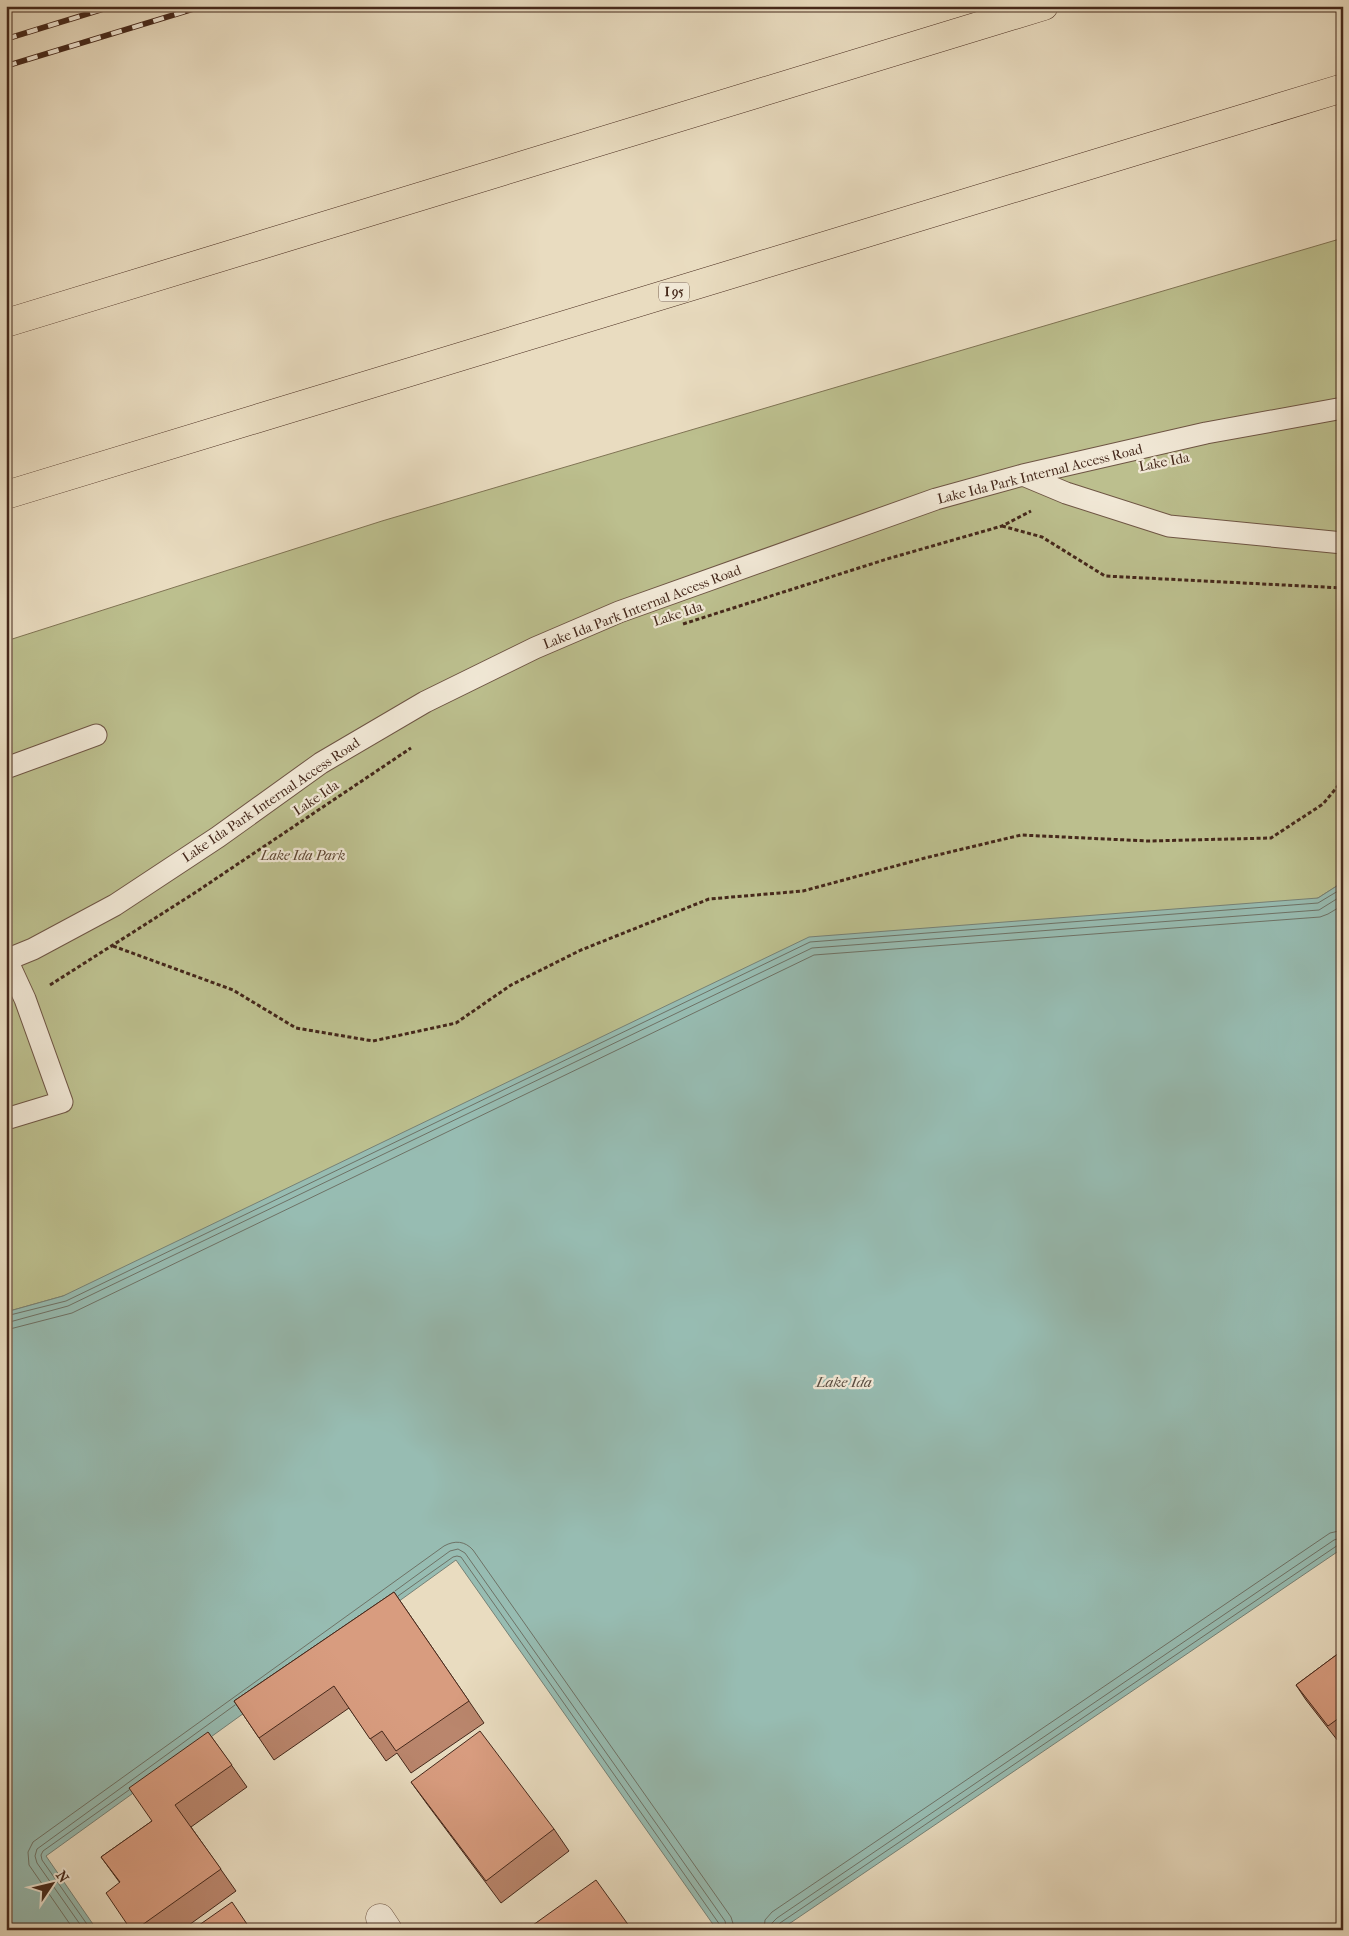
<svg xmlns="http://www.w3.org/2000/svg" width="1349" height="1936" font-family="'IM FELL French Canon',serif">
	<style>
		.green { fill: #bcbf8e; stroke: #807454 }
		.water { fill: #97bcb2; stroke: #768176 }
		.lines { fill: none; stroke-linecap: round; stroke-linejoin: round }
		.shore { stroke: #6e7266; stroke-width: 1 }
		.service-casing { stroke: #6e5544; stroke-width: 23 }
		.minor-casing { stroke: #6e5544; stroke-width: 29 }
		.motorway-casing { stroke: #45281b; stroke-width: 29 }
		.path { stroke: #45281b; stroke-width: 3; stroke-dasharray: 4 2.5; stroke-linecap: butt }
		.service { stroke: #f1e8d6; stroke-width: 21 }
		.minor { stroke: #f1e8d6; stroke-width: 28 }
		.motorway { stroke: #e9dcc0; stroke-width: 28 }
		.rail-casing { stroke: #45281b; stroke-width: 5.5 }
		.rail { stroke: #f1e8d6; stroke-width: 4; stroke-dasharray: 11; stroke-linecap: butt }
		.wall { fill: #ba866d; stroke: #45281b }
		.building { fill: #d89c7f; stroke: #45281b }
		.labels { text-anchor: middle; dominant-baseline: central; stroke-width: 4.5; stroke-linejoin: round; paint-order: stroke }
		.shield { fill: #f1e8d6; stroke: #796253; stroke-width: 1 }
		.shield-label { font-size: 12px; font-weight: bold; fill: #45281b }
		.street-label { font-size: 14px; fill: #45281b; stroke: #f1e8d6 }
		.park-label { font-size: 14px; font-style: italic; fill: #5d4632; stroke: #f1e8d6 }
		.water-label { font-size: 15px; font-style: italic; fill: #5a4d41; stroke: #f1e8d6 }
	</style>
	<rect width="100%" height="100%" fill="#e9dcc0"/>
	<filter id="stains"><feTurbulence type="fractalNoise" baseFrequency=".004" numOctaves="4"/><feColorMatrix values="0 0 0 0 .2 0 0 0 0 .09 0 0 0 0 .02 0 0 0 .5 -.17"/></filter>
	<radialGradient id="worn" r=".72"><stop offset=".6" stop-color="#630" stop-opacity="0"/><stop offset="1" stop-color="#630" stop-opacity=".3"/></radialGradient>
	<path class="green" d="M 1343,238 L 1343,882 L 1318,898 L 63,1296 L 6,1312 L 6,641 L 382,521 Z"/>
	<path class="water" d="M 1343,882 L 1343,1548 L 780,1930 L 717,1930 L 456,1560 L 46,1856 L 97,1930 L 10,1930 L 6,1925 L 6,1312 L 63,1296 L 809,937 L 1318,898 Z"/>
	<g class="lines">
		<path class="shore" d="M 6,1316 L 66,1301 L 810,942 L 1318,903 L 1343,888
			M 6,1323 L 68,1306 L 812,948 L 1319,910 L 1343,895
			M 6,1330 L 72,1313 L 814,955 L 1320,917 L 1328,914 L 1343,905
			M 395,1591 L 450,1551 L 458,1549 L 465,1553 L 725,1921 L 727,1930
			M 398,1596 L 453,1557 L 457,1556 L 461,1557 L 720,1925 L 721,1930
			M 74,1930 L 29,1865 L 28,1852 L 33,1842 L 444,1546 C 455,1540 465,1541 473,1550 L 731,1917 L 735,1930
			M 84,1930 L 37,1863 L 35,1856 L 37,1849 L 235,1705
			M 91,1930 L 42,1860 L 41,1855 L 43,1851 L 129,1790
			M 764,1930 L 765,1920 L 772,1912 L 1330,1533 L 1343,1530
			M 771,1930 L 772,1923 L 777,1918 L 1334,1540 L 1343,1537
			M 777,1930 L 780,1923 L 1338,1545 L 1343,1544"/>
		<g class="service-casing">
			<path id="service" d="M 1023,475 L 1066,493 L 1169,526 L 1343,543
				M 6,768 L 96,735
				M 6,960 L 33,949 L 115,905 L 218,837 L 321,763 L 425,702 L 535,648 L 619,612 L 936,499 L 1023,475 L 1206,433 L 1343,408
				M 6,1119 L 62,1102 L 25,999 L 7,960"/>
		</g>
		<g class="minor-casing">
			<path id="minor" d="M 380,1918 L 388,1930"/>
		</g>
		<g class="motorway-casing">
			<path id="motorway" d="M 6,323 L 1044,6
				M 6,495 L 1343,88"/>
		</g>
		<path class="path" d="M 1002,526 L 1042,537 L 1105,576 L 1343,588
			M 683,624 L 887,559 L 1002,526 L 1031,511
			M 113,946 L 233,990 L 296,1028 L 373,1041 L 456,1023 L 511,985 L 581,950 L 709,899 L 803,891 L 925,858 L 1021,835 L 1148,841 L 1271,838 L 1323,804 L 1343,780
			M 50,985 L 193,894 L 411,748"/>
		<use href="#service" class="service"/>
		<use href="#minor" class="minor"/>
		<use href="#motorway" class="motorway"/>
		<g class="rail-casing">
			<path id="rail" d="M 6,39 L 113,6
				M 6,66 L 203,6"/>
		</g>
		<use href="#rail" class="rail"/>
	</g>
	<path class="wall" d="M 394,1592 L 484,1723 L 411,1773 L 397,1753 L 386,1761 L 349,1708 L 274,1760 L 234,1701 Z
		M 1343,1650 L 1343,1738 L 1338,1741 L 1306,1700 L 1296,1685 Z
		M 208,1732 L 247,1787 L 191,1827 L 236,1891 L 182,1930 L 131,1930 L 120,1883 L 101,1857 L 152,1821 Z
		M 411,1782 L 554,1829 L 569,1851 L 501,1903 L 427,1804 Z"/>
	<path class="building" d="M 394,1592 L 469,1701 L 396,1751 L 382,1731 L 370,1739 L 334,1686 L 259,1738 L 234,1701 Z
		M 1343,1650 L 1343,1715 L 1328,1726 L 1296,1685 Z
		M 480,1731 L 554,1829 L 486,1881 L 411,1782 Z
		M 208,1732 L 232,1765 L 175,1805 L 221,1869 L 135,1930 L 131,1930 L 106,1893 L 120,1882 L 101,1857 L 152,1821 L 129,1788 Z
		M 596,1880 L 632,1930 L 526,1930 Z
		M 232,1902 L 251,1930 L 192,1930 Z"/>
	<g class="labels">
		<rect class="shield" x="659" y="282.5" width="30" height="19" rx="4"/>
		<g class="shield-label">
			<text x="674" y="292">I 95</text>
		</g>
		<g class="street-label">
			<text transform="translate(1164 462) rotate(-11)">Lake Ida</text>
			<text transform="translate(1040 474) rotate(-14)">Lake Ida Park Internal Access Road</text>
			<text transform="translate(642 607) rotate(-21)">Lake Ida Park Internal Access Road</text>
			<text transform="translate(678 614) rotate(-18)">Lake Ida</text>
			<text transform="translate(316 798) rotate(-34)">Lake Ida</text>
			<text transform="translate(271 800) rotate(-34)">Lake Ida Park Internal Access Road</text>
		</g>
		<g class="park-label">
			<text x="303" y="855">Lake Ida Park</text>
		</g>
		<g class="water-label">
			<text x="844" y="1382">Lake Ida</text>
		</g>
	</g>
	<rect width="1349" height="1936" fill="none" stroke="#e9dcc0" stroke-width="25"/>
	<rect x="8" y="8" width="1334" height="1921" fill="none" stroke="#45281b" stroke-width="2.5"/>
	<rect x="12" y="12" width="1324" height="1911" fill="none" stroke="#45281b"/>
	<g transform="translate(52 1884) rotate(55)" stroke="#f1e8d6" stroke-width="4" paint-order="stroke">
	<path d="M0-4L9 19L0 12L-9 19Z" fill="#45281b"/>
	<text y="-8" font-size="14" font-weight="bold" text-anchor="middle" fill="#45281b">N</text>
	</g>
	<rect width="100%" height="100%" filter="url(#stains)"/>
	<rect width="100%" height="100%" fill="url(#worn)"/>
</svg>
